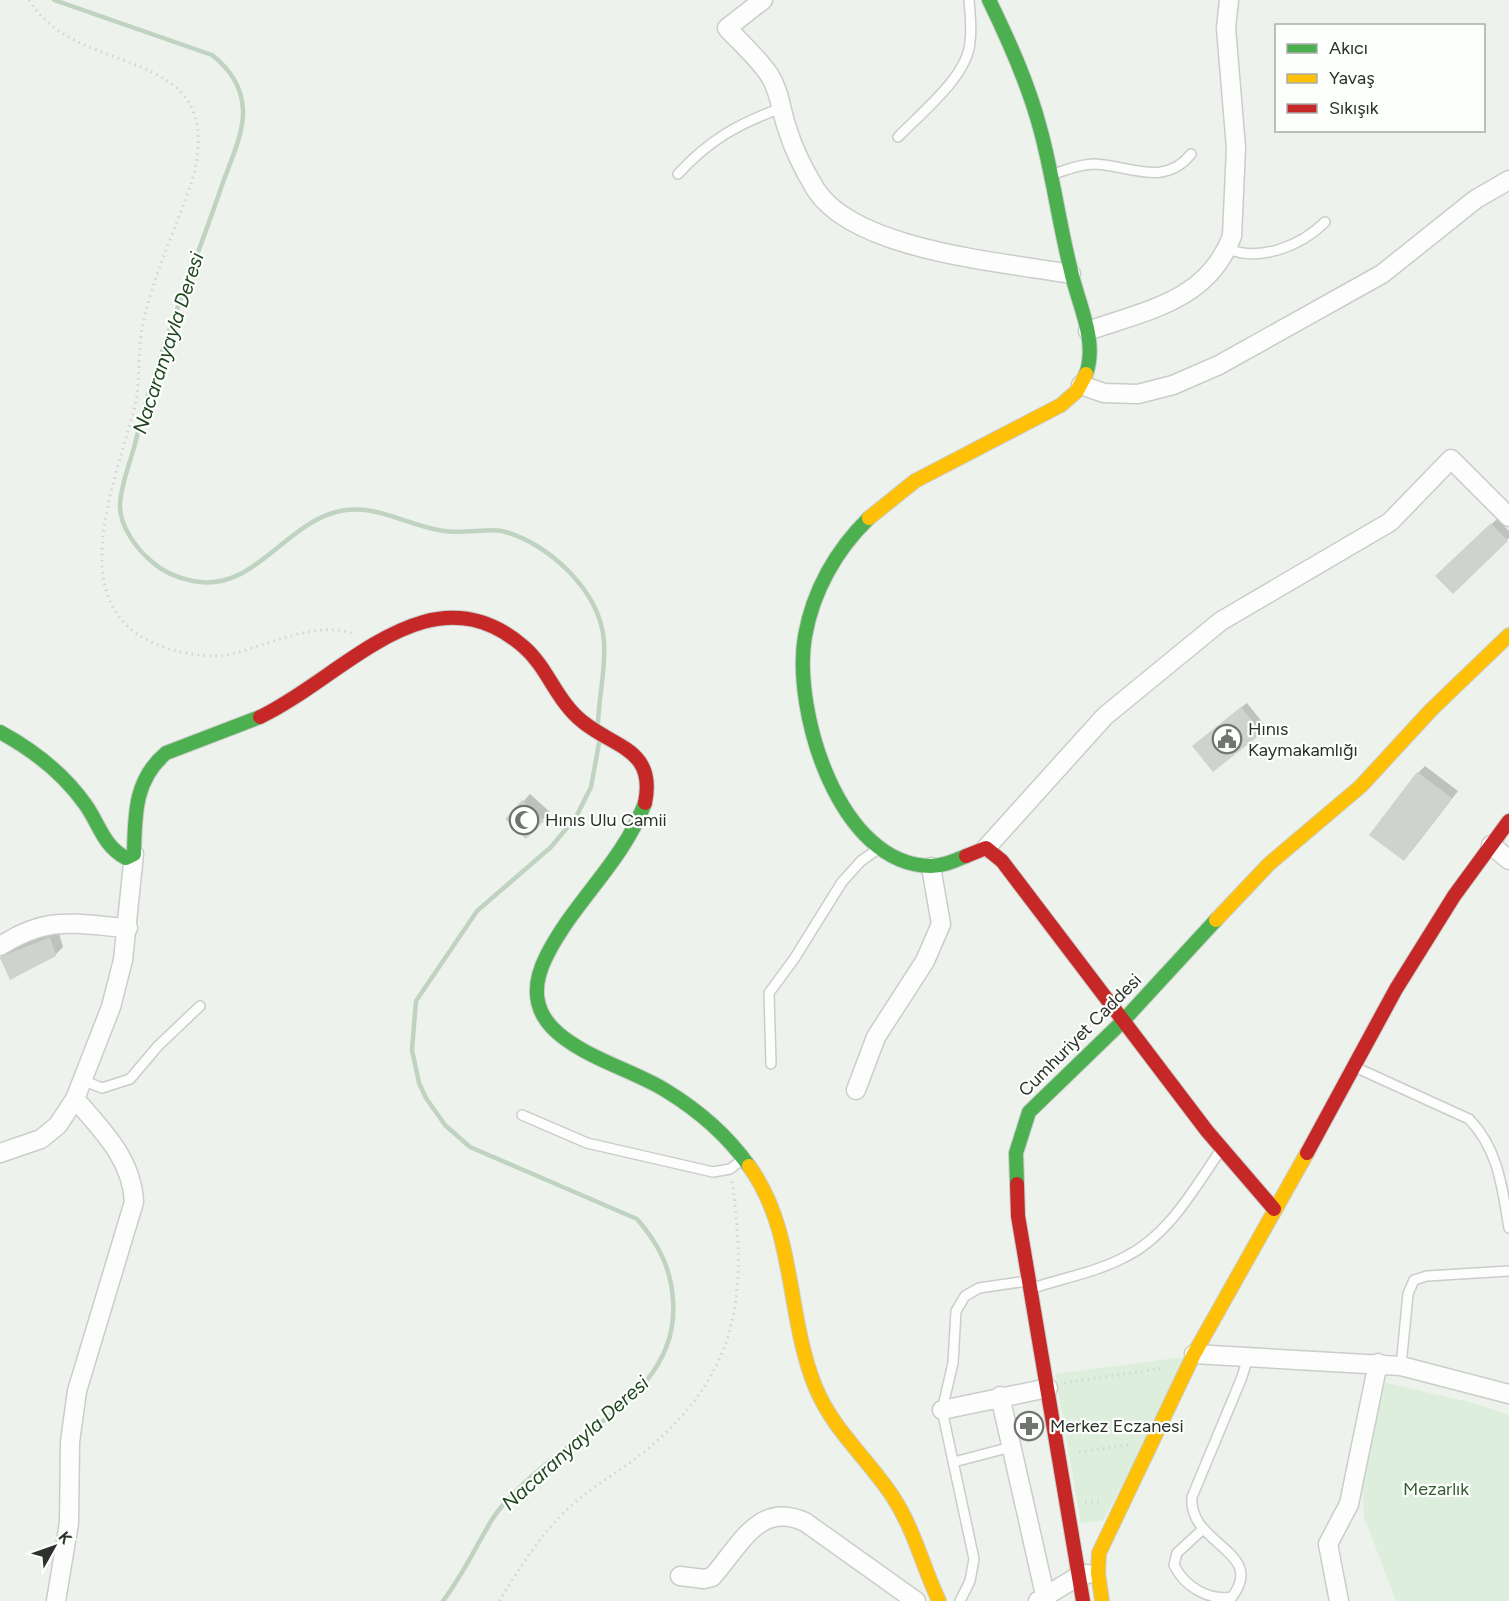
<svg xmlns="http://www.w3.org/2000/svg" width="1509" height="1601" font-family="Figtree,sans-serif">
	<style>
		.green { fill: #deeedc }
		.shadow { fill: #0003 }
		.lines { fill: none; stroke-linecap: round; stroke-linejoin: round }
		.stream { stroke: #c0d3c0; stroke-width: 4.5 }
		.building { fill: #cfd2cf }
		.lane-casing { stroke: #cacdc9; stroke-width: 12 }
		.street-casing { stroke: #cacdc9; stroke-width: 21 }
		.fast-casing { stroke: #cacdc9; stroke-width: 16 }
		.slow-casing { stroke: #cacdc9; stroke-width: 16 }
		.jam-casing { stroke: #cacdc9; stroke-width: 16 }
		.path { stroke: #d4d4d4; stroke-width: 3; stroke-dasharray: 1.5 4.5; stroke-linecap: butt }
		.lane { stroke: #fcfdfc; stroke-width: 9 }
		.street { stroke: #fcfdfc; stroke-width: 18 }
		.fast { stroke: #4caf50; stroke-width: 14 }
		.slow { stroke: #ffc107; stroke-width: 14 }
		.jam { stroke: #c62828; stroke-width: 14 }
		.labels { text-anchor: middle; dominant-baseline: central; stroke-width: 4.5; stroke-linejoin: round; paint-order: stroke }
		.poi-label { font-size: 18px; fill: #2d302d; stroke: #fcfffc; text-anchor: start }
		.street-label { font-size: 18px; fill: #2d302d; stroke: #fcfffc }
		.park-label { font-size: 18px; fill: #355c35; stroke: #fcfffc }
		.water-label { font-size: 20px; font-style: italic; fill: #204620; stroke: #fcfffc }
	</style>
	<rect width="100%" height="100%" fill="#eef2ed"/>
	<path class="green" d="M 1191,1356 L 1103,1521 L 1081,1523 L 1055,1374 Z
		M 1382,1382 L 1474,1403 L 1509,1415 L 1509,1601 L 1396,1601 L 1364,1517 L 1361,1466 Z"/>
	<path class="shadow" d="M 1497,519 L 1509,531 L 1509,538 L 1453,592 L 1437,576 Z
		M 1247,703 L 1266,727 L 1261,732 L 1199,741 Z
		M 1425,766 L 1458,791 L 1411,852 L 1418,773 Z
		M 530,794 L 550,812 L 526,837 L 507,819 Z
		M 58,930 L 63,947 L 55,955 L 10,978 L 0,958 L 7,951 Z"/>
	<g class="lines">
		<path class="stream" d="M 54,0 L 212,55 C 230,69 242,87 243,110 C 244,135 229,164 221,188 C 192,273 156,356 135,444 C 130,463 120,487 120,506 C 120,527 137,549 151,561 C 163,572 178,578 193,581 C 253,593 283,526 336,512 C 376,502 406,526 444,531 C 461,534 490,528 502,531 C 549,543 600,591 604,641 C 606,668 599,696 598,723
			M 443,1601 C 462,1576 474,1550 490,1523 C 499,1507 515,1492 529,1479 C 583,1426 680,1391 673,1300 C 671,1268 658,1243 637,1219 L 470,1147 L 445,1125 L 426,1098 L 419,1083 L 412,1050 L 416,1001 L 477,911 L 551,847 L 576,817 L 591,787 L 599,743"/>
	</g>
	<path class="building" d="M 1491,523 L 1508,541 L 1453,594 L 1435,576 Z
		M 1241,707 L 1262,733 L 1213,772 L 1192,746 Z
		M 1417,772 L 1452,798 L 1404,861 L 1369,835 Z
		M 522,800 L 544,821 L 526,839 L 505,819 Z
		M 50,937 L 56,956 L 10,980 L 0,957 Z"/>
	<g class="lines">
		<g class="lane-casing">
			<path id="lane" d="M 898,137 C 920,114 968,76 970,42 C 972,28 970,14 969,0
				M 678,174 C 709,140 738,124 781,108
				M 1053,174 C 1066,170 1080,164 1094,164 C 1129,165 1164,188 1191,154
				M 1228,249 C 1260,262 1301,246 1325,222
				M 771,1064 L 769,993 L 794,959 L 842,882 L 861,861 L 878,849
				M 1357,1068 L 1469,1119 C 1499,1150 1502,1188 1509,1228
				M 82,1080 L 102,1088 L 130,1079 L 158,1046 L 200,1006
				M 522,1115 L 587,1143 L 713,1172 L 730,1169 L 742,1160
				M 1033,1288 C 1063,1278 1097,1272 1125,1257 C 1168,1236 1194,1189 1220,1151
				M 1401,1366 L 1408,1294 L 1414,1280 L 1427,1276 L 1509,1271
				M 954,1462 L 1011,1447
				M 1202,1530 L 1177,1553 L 1174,1565 C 1184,1586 1208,1601 1232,1597 C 1267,1551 1188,1545 1192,1497 L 1242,1377 L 1248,1357
				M 960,1601 L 970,1581 L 974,1559 L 942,1410 L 953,1363 L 956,1311 L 965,1296 L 979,1288 L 1027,1281"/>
		</g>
		<g class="street-casing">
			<path id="street" d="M 763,0 L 727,28 C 741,43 759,59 770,76 C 780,92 781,111 787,128 C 793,148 805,172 816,190 C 856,251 1003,262 1071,274
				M 1088,331 C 1147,310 1208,301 1232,236 L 1236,148 L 1226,28 L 1229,0
				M 1081,385 L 1104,393 L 1138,394 L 1173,385 L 1219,365 L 1382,274 L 1476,199 L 1509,180
				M 1491,845 L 1509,860
				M 986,848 L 1105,716 L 1221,621 L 1390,522 L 1451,459 L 1509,517
				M 0,946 C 48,915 73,924 128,928
				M 856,1090 L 876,1037 L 925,961 L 941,924 L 931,867
				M 0,1153 L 41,1139 L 58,1125 L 75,1099 L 111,1007 L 123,960 L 134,854
				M 1194,1354 L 1401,1366 L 1509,1394
				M 1000,1396 L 1045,1595
				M 942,1410 L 1048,1388
				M 680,1576 L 704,1579 L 712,1577 C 739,1548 758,1500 805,1522 L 916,1601
				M 56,1601 L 69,1523 L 70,1442 L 77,1391 L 134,1202 C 132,1159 102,1130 75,1099
				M 1038,1601 L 1080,1575 L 1088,1574
				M 1339,1601 L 1328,1544 L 1349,1504 L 1378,1363"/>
		</g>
		<g class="fast-casing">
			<path id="fast" d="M 989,0 C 1009,41 1028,83 1040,128 C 1053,175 1059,224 1071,271 C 1078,304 1098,340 1086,374
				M 869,518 C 836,550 813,591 805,636 C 792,710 839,866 931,866 C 943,866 954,861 966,856
				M 0,732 C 33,750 63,773 85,804 C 99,823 103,846 126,858 L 134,854 C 135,815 134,780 166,753 L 260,717
				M 645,803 C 622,863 575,900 547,955 C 503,1040 613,1058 665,1090 C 698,1110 727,1135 749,1166
				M 1017,1184 L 1016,1153 L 1029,1112 L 1122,1022 L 1216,920"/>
		</g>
		<g class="slow-casing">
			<path id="slow" d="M 869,518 L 915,481 L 1061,405 L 1077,391 L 1086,374
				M 1216,920 L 1269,864 L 1361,786 L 1431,710 L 1509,635
				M 749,1166 C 796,1231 786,1314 815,1386 C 832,1429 868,1459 893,1497 C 914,1529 923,1567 939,1601
				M 1102,1601 L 1098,1573 L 1099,1553 L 1194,1354 L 1307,1153"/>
		</g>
		<g class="jam-casing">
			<path id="jam" d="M 260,717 C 344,677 430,565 524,647 C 548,668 557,702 583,722 C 615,748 656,749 645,803
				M 966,856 L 986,848 L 1002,861 L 1207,1131 L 1274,1209
				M 1307,1153 L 1396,989 L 1454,896 L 1509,821
				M 1017,1184 L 1018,1216 L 1083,1601"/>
		</g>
		<path class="path" d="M 29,0 C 79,82 225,40 194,174 C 178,225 152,276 142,329 C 137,356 141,384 134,410 C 111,496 54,628 186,653 C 201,656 216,657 231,654 C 264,647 320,618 355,635
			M 1064,1383 L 1164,1368
			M 1079,1452 L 1128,1445
			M 1085,1502 L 1102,1502
			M 499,1601 C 520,1568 541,1533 570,1507 C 594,1484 625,1469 650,1447 C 741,1369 747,1292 732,1180"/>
		<use href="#lane" class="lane"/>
		<use href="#street" class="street"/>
		<use href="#fast" class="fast"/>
		<use href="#slow" class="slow"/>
		<use href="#jam" class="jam"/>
	</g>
	<defs>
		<g id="civic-ring" transform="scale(1.5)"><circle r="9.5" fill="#fcfffc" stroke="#717470" stroke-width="1.5"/><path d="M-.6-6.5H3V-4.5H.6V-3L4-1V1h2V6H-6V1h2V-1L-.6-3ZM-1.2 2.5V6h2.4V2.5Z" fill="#717470"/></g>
		<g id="mosque-ring" transform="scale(1.5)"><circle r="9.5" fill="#fcfffc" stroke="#717470" stroke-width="1.5"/><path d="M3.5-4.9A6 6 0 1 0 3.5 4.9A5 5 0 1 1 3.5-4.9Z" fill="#717470"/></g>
		<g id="pharmacy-ring" transform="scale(1.5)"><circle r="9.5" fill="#fcfffc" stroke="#717470" stroke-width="1.5"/><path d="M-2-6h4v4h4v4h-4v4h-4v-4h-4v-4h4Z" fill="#717470"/></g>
	</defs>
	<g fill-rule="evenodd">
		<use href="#civic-ring" x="1227" y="739"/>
		<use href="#mosque-ring" x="524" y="820"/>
		<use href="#pharmacy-ring" x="1029" y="1426"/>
	</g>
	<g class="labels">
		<g class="poi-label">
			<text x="1248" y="729">Hınıs<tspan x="1248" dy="21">Kaymakamlığı</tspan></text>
			<text x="545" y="820">Hınıs Ulu Camii</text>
			<text x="1050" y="1426">Merkez Eczanesi</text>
		</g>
		<g class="street-label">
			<text transform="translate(1080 1035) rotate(-45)">Cumhuriyet Caddesi</text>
		</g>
		<g class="park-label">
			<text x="1436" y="1489">Mezarlık</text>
		</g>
		<g class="water-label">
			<text transform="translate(168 343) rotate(-72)">Nacaranyayla Deresi</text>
			<text transform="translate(575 1443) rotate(-42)">Nacaranyayla Deresi</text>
		</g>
	</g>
	<rect x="1275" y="24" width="210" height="108" fill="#fcfffc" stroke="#a9aca9" stroke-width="1.5"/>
	<rect x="1287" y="44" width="30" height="9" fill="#4caf50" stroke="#a9aca9" stroke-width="1.5"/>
	<text x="1329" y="54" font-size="18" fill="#2d302d">Akıcı</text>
	<rect x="1287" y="74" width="30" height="9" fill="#ffc107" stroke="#a9aca9" stroke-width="1.5"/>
	<text x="1329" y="84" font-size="18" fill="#2d302d">Yavaş</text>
	<rect x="1287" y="104" width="30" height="9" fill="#c62828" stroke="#a9aca9" stroke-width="1.5"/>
	<text x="1329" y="114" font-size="18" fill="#2d302d">Sıkışık</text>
	<g transform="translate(54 1547) rotate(50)" stroke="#fcfffc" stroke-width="4.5" paint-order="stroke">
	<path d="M0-4.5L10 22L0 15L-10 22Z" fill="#2d302d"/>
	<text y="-9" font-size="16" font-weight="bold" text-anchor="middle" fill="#2d302d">K</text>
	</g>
</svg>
